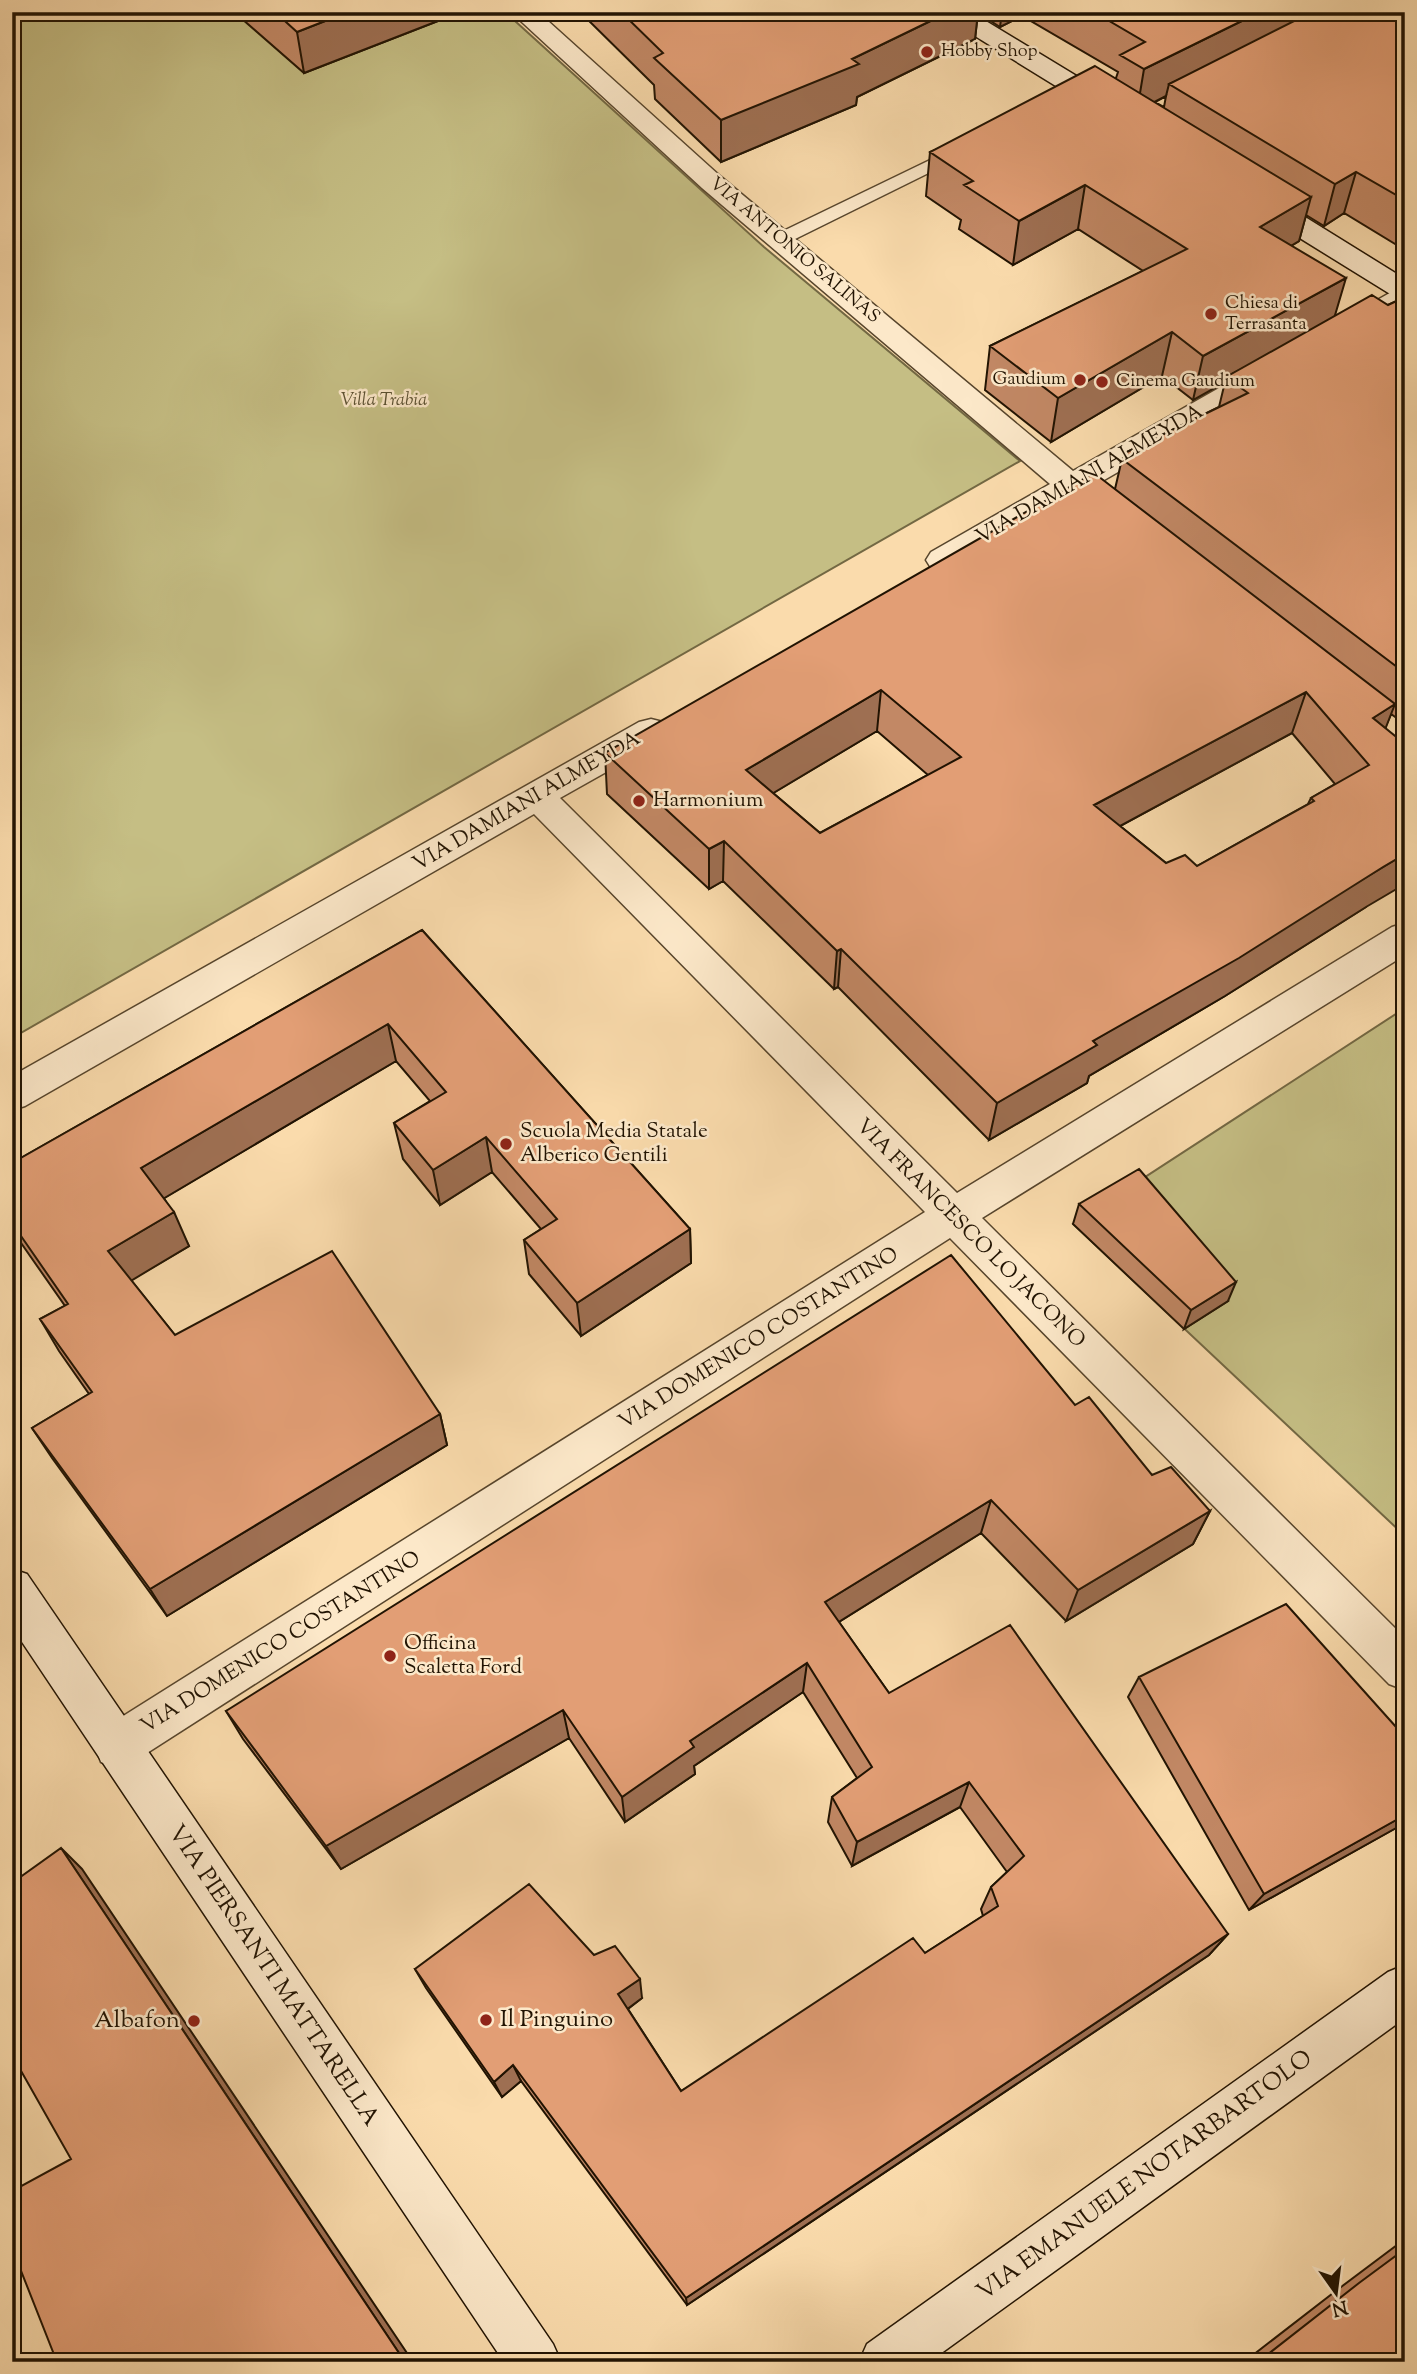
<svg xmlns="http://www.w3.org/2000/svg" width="1417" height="2374" font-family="'Sorts Mill Goudy',serif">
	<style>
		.green { fill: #c5be84; stroke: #736843; stroke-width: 2 }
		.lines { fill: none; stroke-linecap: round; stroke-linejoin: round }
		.lane-casing { stroke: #57452c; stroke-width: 3 }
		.street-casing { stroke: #57452c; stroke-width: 3 }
		.secondary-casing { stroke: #211302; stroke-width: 3 }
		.lane { fill: #fce8c9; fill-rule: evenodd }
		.street { fill: #fce8c9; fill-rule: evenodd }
		.secondary { fill: #fce8c9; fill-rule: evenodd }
		.wall { fill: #c28865; stroke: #211302; stroke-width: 2; fill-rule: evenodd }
		.shaded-wall { fill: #9e6f52; stroke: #211302; stroke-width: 2 }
		.building { fill: #e29e75; stroke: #211302; stroke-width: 2; fill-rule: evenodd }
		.poi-dot { fill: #8f2418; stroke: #fce8c9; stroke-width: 2.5 }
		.labels { text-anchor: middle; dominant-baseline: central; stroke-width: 5; stroke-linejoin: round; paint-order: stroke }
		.far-poi-label { font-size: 18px; fill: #211302; stroke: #fce8c9; text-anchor: start }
		.far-street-label { font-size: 18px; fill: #211302; stroke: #fce8c9 }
		.far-park-label { font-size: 18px; font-style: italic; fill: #5a4f30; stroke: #fce8c9 }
		.street-label { font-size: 21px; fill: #211302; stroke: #fce8c9 }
		.poi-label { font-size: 21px; fill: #211302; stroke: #fce8c9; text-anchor: start }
		.near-street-label { font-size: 24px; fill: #211302; stroke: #fce8c9 }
		.near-poi-label { font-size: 24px; fill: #211302; stroke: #fce8c9; text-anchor: start }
	</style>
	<rect width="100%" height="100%" fill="#fadbac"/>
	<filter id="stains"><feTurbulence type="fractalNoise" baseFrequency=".00286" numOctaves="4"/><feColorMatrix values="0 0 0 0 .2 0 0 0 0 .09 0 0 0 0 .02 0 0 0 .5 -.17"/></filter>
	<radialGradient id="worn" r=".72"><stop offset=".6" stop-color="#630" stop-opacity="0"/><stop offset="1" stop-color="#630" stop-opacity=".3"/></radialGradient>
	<path class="green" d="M 12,12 L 505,12 L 764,247 L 1020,461 L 12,1038 Z
		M 1405,1008 L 1405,1536 L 1073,1224 Z"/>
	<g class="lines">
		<g class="lane-casing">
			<path id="lane" d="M 959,146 L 967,151 L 965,155 L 787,243 L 781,244 L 772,239 L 775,235 Z"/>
		</g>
		<g class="street-casing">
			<path id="street" d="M 511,12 L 538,12 L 720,176 L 1073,471 L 1256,367 L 1266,365 L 1276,367 L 1281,374 L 1276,381 L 1092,487 L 1102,499 L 1098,506 C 1086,510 1079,509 1069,500 L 953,568 L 942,571 L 931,568 L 926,560 L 931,552 L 1050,484 L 702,188 Z
				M 1405,287 L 1405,308 C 1384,320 1357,344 1333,337 L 1329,331 L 1333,325 L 1395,290 Z
				M 651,719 L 663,722 L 668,731 L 663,740 L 560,798 L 957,1193 L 1392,927 L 1405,923 L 1405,955 L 982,1218 L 1405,1638 L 1405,1690 L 1389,1684 L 950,1238 L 133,1762 L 117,1768 L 101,1762 L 95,1746 L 101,1730 L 925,1212 L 534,814 L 25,1106 L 12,1110 L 12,1076 L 639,722 Z"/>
		</g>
		<g class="secondary-casing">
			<path id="secondary" d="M 941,12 L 971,12 L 1121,103 L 1125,109 L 1121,115 L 1112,117 L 1103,115 L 944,17 Z
				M 1258,192 L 1268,194 L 1405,279 L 1405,300 L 1395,297 L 1248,206 L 1244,200 L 1248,194 Z
				M 12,1569 L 27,1574 L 553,2344 L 561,2362 L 504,2362 L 12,1627 Z
				M 1405,1965 L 1405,2018 L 929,2362 L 859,2362 L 867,2344 L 1388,1972 Z"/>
		</g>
		<use href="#lane" class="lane"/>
		<use href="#street" class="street"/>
		<use href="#secondary" class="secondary"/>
	</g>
	<path class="wall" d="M 234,12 L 461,12 L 304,73 Z
		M 580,12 L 1405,12 L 1405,250 L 1344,213 L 1324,226 L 1306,215 L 1299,241 L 1291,246 L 1335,316 L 1388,305 L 1405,297 L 1405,724 L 1391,714 L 1385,728 L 1366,907 L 1225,996 L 1089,1076 L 1087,1083 L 989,1140 L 838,987 L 834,989 L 723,881 L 709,889 L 607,794 L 605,753 L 1115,489 L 1122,459 L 1124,457 L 1125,453 L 1219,407 L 1225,382 L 1193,400 L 1162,376 L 1051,442 L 985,390 L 990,346 L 1143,271 L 1078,229 L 1013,265 L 959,229 L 961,220 L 926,196 L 930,152 L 1116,78 L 1118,72 L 1022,16 L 1000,27 L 978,13 L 975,39 L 857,97 L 856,105 L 721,162 L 655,99 L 654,85 ZM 1166,96 L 1164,107 L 1155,102 ZM 877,731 L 928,775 L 820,833 L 773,793 ZM 1292,733 L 1335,784 L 1311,798 L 1308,804 L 1197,866 L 1166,863 L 1120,826 Z
		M 422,930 L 690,1229 L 691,1263 L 581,1336 L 529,1274 L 524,1240 L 541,1229 L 492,1172 L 440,1205 L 403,1159 L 394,1123 L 430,1101 L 396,1061 L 164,1198 L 189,1246 L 131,1280 L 175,1335 L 440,1414 L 447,1445 L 167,1616 L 52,1458 L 32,1428 L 89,1394 L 59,1351 L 40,1319 L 65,1306 L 12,1230 L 12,1163 Z
		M 1079,1204 L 1228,1301 L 1184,1329 L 1073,1224 Z
		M 1075,1405 L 1152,1475 L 1210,1511 L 1193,1544 L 1066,1621 L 981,1533 L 839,1622 L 889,1693 L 1228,1934 L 1209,1955 L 687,2305 L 521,2081 L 502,2097 L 426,1988 L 415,1969 L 594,1955 L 642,1998 L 628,2009 L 681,2091 L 925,1953 L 983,1916 L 981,1909 L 991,1887 L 1007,1872 L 960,1807 L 852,1866 L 828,1822 L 832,1797 L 857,1778 L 803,1692 L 694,1766 L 695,1774 L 625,1822 L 569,1738 L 341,1869 L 243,1739 L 226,1711 Z
		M 1139,1677 L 1405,1737 L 1405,1823 L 1249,1910 L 1128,1697 Z
		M 1405,2239 L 1405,2362 L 1244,2362 L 1337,2290 Z"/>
	<path class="shaded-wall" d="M 348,12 L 461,12 L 304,73 L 297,32 Z
		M 949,12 L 978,12 L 975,39 L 857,97 L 856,105 L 721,162 L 721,120 L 852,59 Z
		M 1002,12 L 1023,12 L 1022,16 L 1000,27 Z
		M 1260,12 L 1334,12 L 1169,84 L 1166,96 L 1137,111 L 1144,69 Z
		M 1356,172 L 1344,213 L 1324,226 L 1335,184 Z
		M 1085,185 L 1078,229 L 1013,265 L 1019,221 Z
		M 1311,197 L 1299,241 L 1249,271 L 1260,227 Z
		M 1346,278 L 1333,322 L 1226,377 L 1225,382 L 1193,400 L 1203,356 Z
		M 1172,332 L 1162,376 L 1051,442 L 1058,398 Z
		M 881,690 L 877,731 L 745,810 L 746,770 Z
		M 1306,692 L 1292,733 L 1085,845 L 1094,805 Z
		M 1395,704 L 1379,745 L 1373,718 Z
		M 724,841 L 723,881 L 709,889 L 709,849 Z
		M 1405,854 L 1405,884 L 1366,907 L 1225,996 L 1089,1076 L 1087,1083 L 989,1140 L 997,1103 L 1093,1041 Z
		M 841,949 L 838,987 L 834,989 L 837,951 Z
		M 388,1024 L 396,1061 L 156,1203 L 141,1168 Z
		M 486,1137 L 492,1172 L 440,1205 L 433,1170 Z
		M 174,1212 L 189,1246 L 124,1285 L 108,1251 Z
		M 690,1229 L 691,1263 L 581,1336 L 577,1303 Z
		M 1236,1282 L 1228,1301 L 1184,1329 L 1191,1310 Z
		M 440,1414 L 447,1445 L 167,1616 L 150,1589 Z
		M 991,1500 L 981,1533 L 821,1633 L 825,1602 Z
		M 1210,1511 L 1193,1544 L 1066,1621 L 1078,1590 Z
		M 807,1663 L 803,1692 L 694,1766 L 695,1774 L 625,1822 L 622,1797 L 690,1741 Z
		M 563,1710 L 569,1738 L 341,1869 L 326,1846 Z
		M 969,1782 L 960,1807 L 852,1866 L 857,1842 Z
		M 1405,1815 L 1405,1823 L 1249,1910 L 1264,1894 Z
		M 61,1848 L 82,1869 L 413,2362 L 405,2362 Z
		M 1228,1934 L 1209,1955 L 687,2305 L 686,2298 Z
		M 640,1979 L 642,1998 L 622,2013 L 618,1994 Z
		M 513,2065 L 521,2081 L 502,2097 L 494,2082 Z"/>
	<path class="building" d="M 275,12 L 348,12 L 297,32 Z
		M 621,12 L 949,12 L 852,59 L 859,64 L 721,120 L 654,58 L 663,53 Z
		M 1094,12 L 1260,12 L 1144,69 L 1120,55 L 1145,42 Z
		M 1312,12 L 1405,12 L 1405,200 L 1356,172 L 1335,184 L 1169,84 Z
		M 1095,66 L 1311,197 L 1260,227 L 1346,278 L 1203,356 L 1172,332 L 1058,398 L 990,346 L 1187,249 L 1085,185 L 1019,221 L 964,185 L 973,181 L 930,152 Z
		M 1372,295 L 1388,305 L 1405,297 L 1405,673 L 1122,459 L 1128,455 L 1125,453 L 1248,393 L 1226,377 Z
		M 1094,473 L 1395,704 L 1373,718 L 1405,744 L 1405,854 L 1383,867 L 1239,958 L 1093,1041 L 1097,1045 L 997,1103 L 841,949 L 837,951 L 724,841 L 709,849 L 605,753 ZM 881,690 L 961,757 L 820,833 L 746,770 ZM 1306,692 L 1369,765 L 1311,798 L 1314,801 L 1197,866 L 1185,855 L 1166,863 L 1094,805 Z
		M 422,930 L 690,1229 L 577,1303 L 524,1240 L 557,1219 L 486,1137 L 433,1170 L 394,1123 L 446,1092 L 388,1024 L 141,1168 L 174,1212 L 108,1251 L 175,1335 L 332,1251 L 440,1414 L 150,1589 L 32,1428 L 92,1392 L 40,1319 L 68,1304 L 12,1223 L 12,1163 Z
		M 1139,1169 L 1236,1282 L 1191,1310 L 1079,1204 Z
		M 951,1255 L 1075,1405 L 1089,1397 L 1152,1475 L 1171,1467 L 1210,1511 L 1078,1590 L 991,1500 L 825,1602 L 889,1693 L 1010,1625 L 1228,1934 L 686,2298 L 513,2065 L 494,2082 L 415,1969 L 529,1884 L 594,1955 L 615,1946 L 640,1979 L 618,1994 L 681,2091 L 913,1938 L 925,1953 L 998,1906 L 991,1887 L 1024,1856 L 969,1782 L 857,1842 L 832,1797 L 872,1767 L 807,1663 L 690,1741 L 694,1747 L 622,1797 L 563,1710 L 326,1846 L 226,1711 Z
		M 1286,1604 L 1405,1737 L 1405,1815 L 1264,1894 L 1139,1677 Z
		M 61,1848 L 405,2362 L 57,2362 L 12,2248 L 12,2191 L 71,2159 L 12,2055 L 12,1883 Z
		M 1405,2249 L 1405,2362 L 1258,2362 L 1359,2283 Z"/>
	<g class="poi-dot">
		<circle cx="927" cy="52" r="7"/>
		<circle cx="1211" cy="314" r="7"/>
		<circle cx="1080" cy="380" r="7"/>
		<circle cx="1102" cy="382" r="7"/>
		<circle cx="639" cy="801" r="7"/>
		<circle cx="506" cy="1144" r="7"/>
		<circle cx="390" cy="1656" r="7"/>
		<circle cx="486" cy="2020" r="7"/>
		<circle cx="194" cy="2021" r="7"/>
	</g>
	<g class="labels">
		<g class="far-poi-label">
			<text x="941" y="52">Hobby Shop</text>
			<text x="1225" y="304">Chiesa di<tspan x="1225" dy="21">Terrasanta</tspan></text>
			<text x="1066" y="380" text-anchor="end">Gaudium</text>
			<text x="1116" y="382">Cinema Gaudium</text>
		</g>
		<g class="far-street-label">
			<text transform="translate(794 251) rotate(40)">VIA ANTONIO SALINAS</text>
		</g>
		<g class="far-park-label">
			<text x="384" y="401">Villa Trabia</text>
		</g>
		<g class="street-label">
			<text transform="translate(1090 475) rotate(-30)">VIA DAMIANI ALMEYDA</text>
			<text transform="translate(527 802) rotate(-30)">VIA DAMIANI ALMEYDA</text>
			<text transform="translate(970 1234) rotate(45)">VIA FRANCESCO LO JACONO</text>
			<text transform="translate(759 1339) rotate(-32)">VIA DOMENICO COSTANTINO</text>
			<text transform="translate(281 1643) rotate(-32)">VIA DOMENICO COSTANTINO</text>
		</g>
		<g class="poi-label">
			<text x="653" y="801">Harmonium</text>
			<text x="520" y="1132">Scuola Media Statale<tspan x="520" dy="24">Alberico Gentili</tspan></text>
			<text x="404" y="1644">Officina<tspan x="404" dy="24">Scaletta Ford</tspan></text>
		</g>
		<g class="near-street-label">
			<text transform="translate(273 1976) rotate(56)">VIA PIERSANTI MATTARELLA</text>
			<text transform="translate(1145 2176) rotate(-36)">VIA EMANUELE NOTARBARTOLO</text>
		</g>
		<g class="near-poi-label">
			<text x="500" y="2020">Il Pinguino</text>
			<text x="180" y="2021" text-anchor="end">Albafon</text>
		</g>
	</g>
	<rect width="1417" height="2374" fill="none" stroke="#fadbac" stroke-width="42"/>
	<rect x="14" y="14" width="1389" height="2346" fill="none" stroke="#211302" stroke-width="3.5"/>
	<rect x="21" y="21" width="1375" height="2332" fill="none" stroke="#211302" stroke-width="2"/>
	<g transform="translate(1336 2293) rotate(166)" stroke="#fce8c9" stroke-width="5" paint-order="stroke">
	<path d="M0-5L12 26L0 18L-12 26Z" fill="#211302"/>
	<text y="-10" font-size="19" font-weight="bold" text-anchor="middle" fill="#211302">N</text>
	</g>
	<rect width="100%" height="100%" filter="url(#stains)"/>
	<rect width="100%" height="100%" fill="url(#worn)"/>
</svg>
